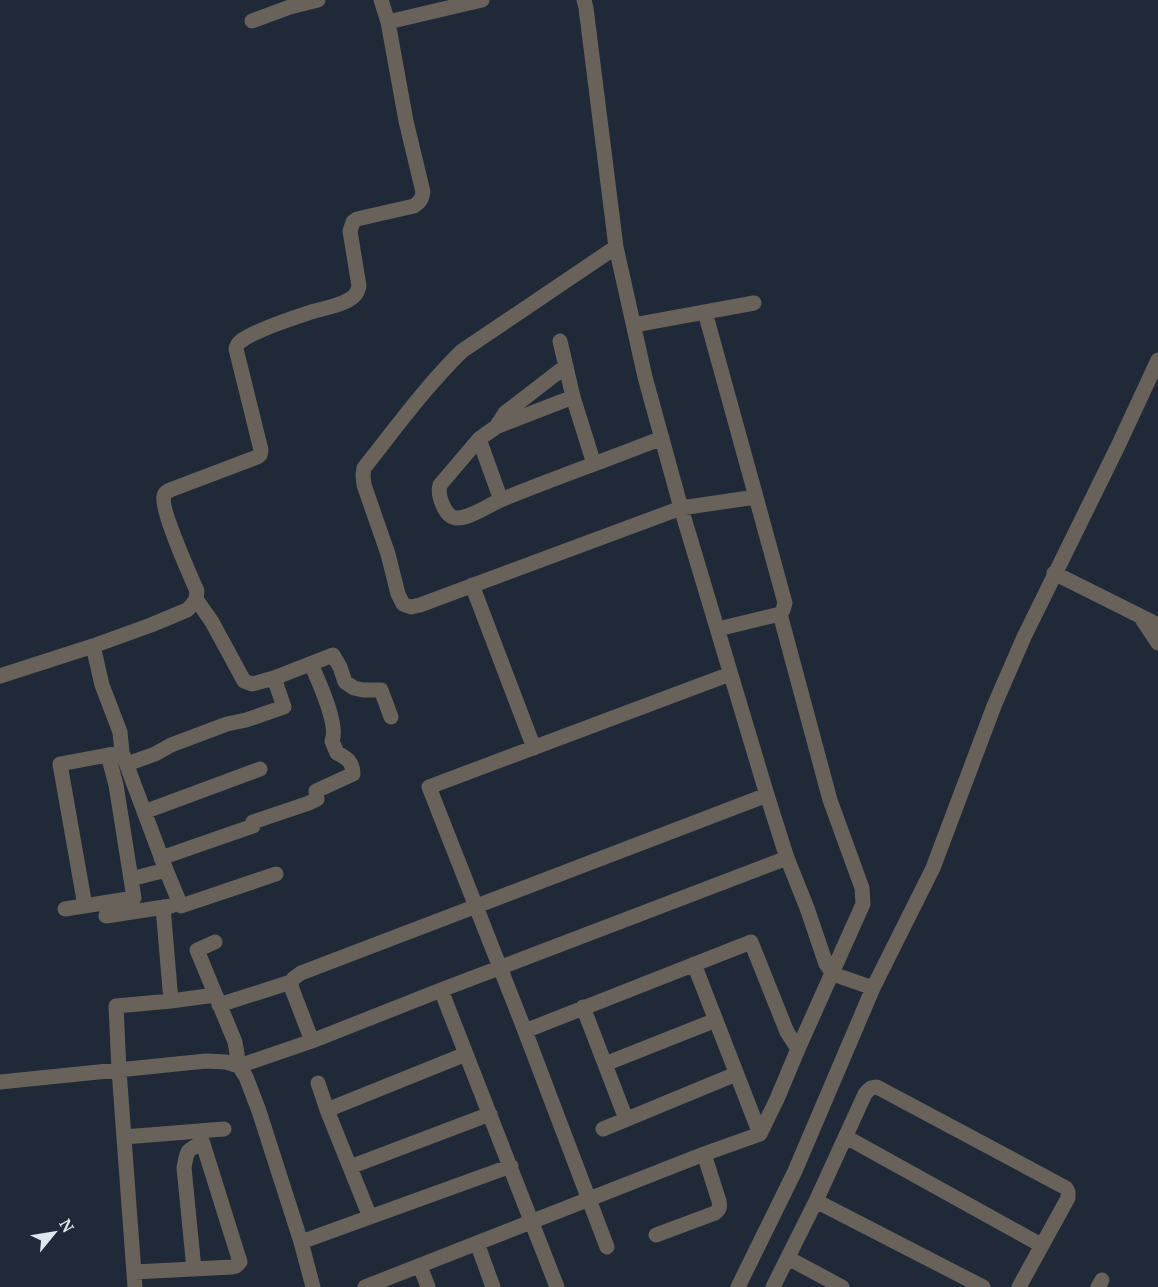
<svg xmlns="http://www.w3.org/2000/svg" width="1158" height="1287" font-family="'PT Serif',serif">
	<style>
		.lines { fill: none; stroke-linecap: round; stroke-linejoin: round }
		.street { stroke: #68625b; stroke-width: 15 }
	</style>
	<rect width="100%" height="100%" fill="#1f2937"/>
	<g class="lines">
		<path class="street" d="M 381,0 L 388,22
			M 584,0 L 586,8 L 616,247 L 645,377 L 681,508 L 767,795 L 787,858 L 807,908 L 826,964 L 833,974 L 873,988
			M 252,21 L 290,7 L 318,0
			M 616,247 L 462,351 C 426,386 395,429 364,468 L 363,475 L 364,485 L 388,554 L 398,594 L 403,604 L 411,607 L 420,605 L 681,508 L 756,497 L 705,312
			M 634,325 L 754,303
			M 560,341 L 573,397 L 594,464
			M 573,397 L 496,427 L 486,434 L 479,439 L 440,485 C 437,495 445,518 457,518 C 471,518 490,504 503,499 C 555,478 609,459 662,438
			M 496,427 L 505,413 L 566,366
			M 479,439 L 501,500
			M 1054,573 L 1158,625
			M 472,585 L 534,748
			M 196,599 L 212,622 L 244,681 L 252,684 L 274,678
			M 1142,619 L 1158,643
			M 718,629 L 780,614 L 783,610 L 785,603 L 756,497
			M 0,676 L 93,646 L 151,625 L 187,610 L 192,605 L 196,599 L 197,591 L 193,582 C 187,568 160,507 164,496 C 165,492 167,492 170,490 L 257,457 L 260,455 L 261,450 L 236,349 C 238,344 237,344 241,341 C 255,330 293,318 311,312 C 324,308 346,305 355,295 C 358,291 358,290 359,286 L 350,231 L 353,222 L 357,219 L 414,206 C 420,202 422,199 423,192 L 406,121 L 388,22 L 482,0
			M 123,755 L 166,870 L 181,906 L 276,874
			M 127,764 L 155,754 L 171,745 L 227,724 L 246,720 L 284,707 L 274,678 L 333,655 L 340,667 L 345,682 L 354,688 L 363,690 L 381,690 L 391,717
			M 144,812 L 260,769
			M 161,858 L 253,826 L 253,822 L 309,803 L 317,799 L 316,791 L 353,774 C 353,762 347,758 337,753 L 332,741 C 339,725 318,680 311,664
			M 131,879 L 166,870
			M 85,906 L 60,764 L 108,755
			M 163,907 L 171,1001
			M 65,909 L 134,898 L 116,785 L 108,755 L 122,752 L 120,732 L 102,685 L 93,646
			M 106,916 L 171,906
			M 215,942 L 197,950 L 235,1042 L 239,1066 L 246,1077 L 259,1111 L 301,1242 L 313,1287
			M 694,964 L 760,1134
			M 441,990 L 557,1287
			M 219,1005 L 291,982
			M 583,1007 L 626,1119
			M 525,1031 L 751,942 L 787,1032 L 798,1049
			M 312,1041 L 292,989 L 291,982 L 294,978 L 301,973 L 767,795
			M 605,1064 L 716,1020
			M 0,1082 L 206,1061 L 226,1062 L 239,1066 L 312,1041 L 441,990 L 787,858
			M 318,1083 L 327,1110 L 370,1217
			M 327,1110 L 466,1054
			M 603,1129 L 736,1074
			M 124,1137 L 224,1129
			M 846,1137 L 1041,1245
			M 350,1167 L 490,1114
			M 816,1201 L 983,1287
			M 656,1235 L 715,1213 C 720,1209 720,1207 719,1201 L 704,1154
			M 301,1242 L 511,1166
			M 477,1243 L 493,1287
			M 607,1247 L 525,1031 L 429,787 L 730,674
			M 788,1258 L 842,1287
			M 420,1266 L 428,1287
			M 194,1269 L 184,1168 C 187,1151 186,1150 203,1143
			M 134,1272 L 232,1267 L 236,1266 L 240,1262 L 199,1131
			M 135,1287 L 119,1070 L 116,1006 L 171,1001 L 215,995
			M 365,1287 L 704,1154 L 760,1134 L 777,1099 L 798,1049 L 863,904 L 862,888 L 830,800 L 780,614
			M 738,1287 L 795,1171 L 873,988 L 933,868 L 994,706 L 1024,637 L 1118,446 L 1158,360
			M 773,1287 L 816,1201 L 865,1094 C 869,1089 871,1087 877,1087 L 1066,1188 L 1068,1192 L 1068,1198 L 1019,1287
			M 1098,1287 L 1102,1280"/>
	</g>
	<g transform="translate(54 1233) rotate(60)" stroke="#1f2937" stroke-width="4.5" paint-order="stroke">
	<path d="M0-4.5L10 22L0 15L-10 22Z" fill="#e0e6f0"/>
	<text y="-9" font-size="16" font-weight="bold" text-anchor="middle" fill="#e0e6f0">N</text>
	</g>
</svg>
